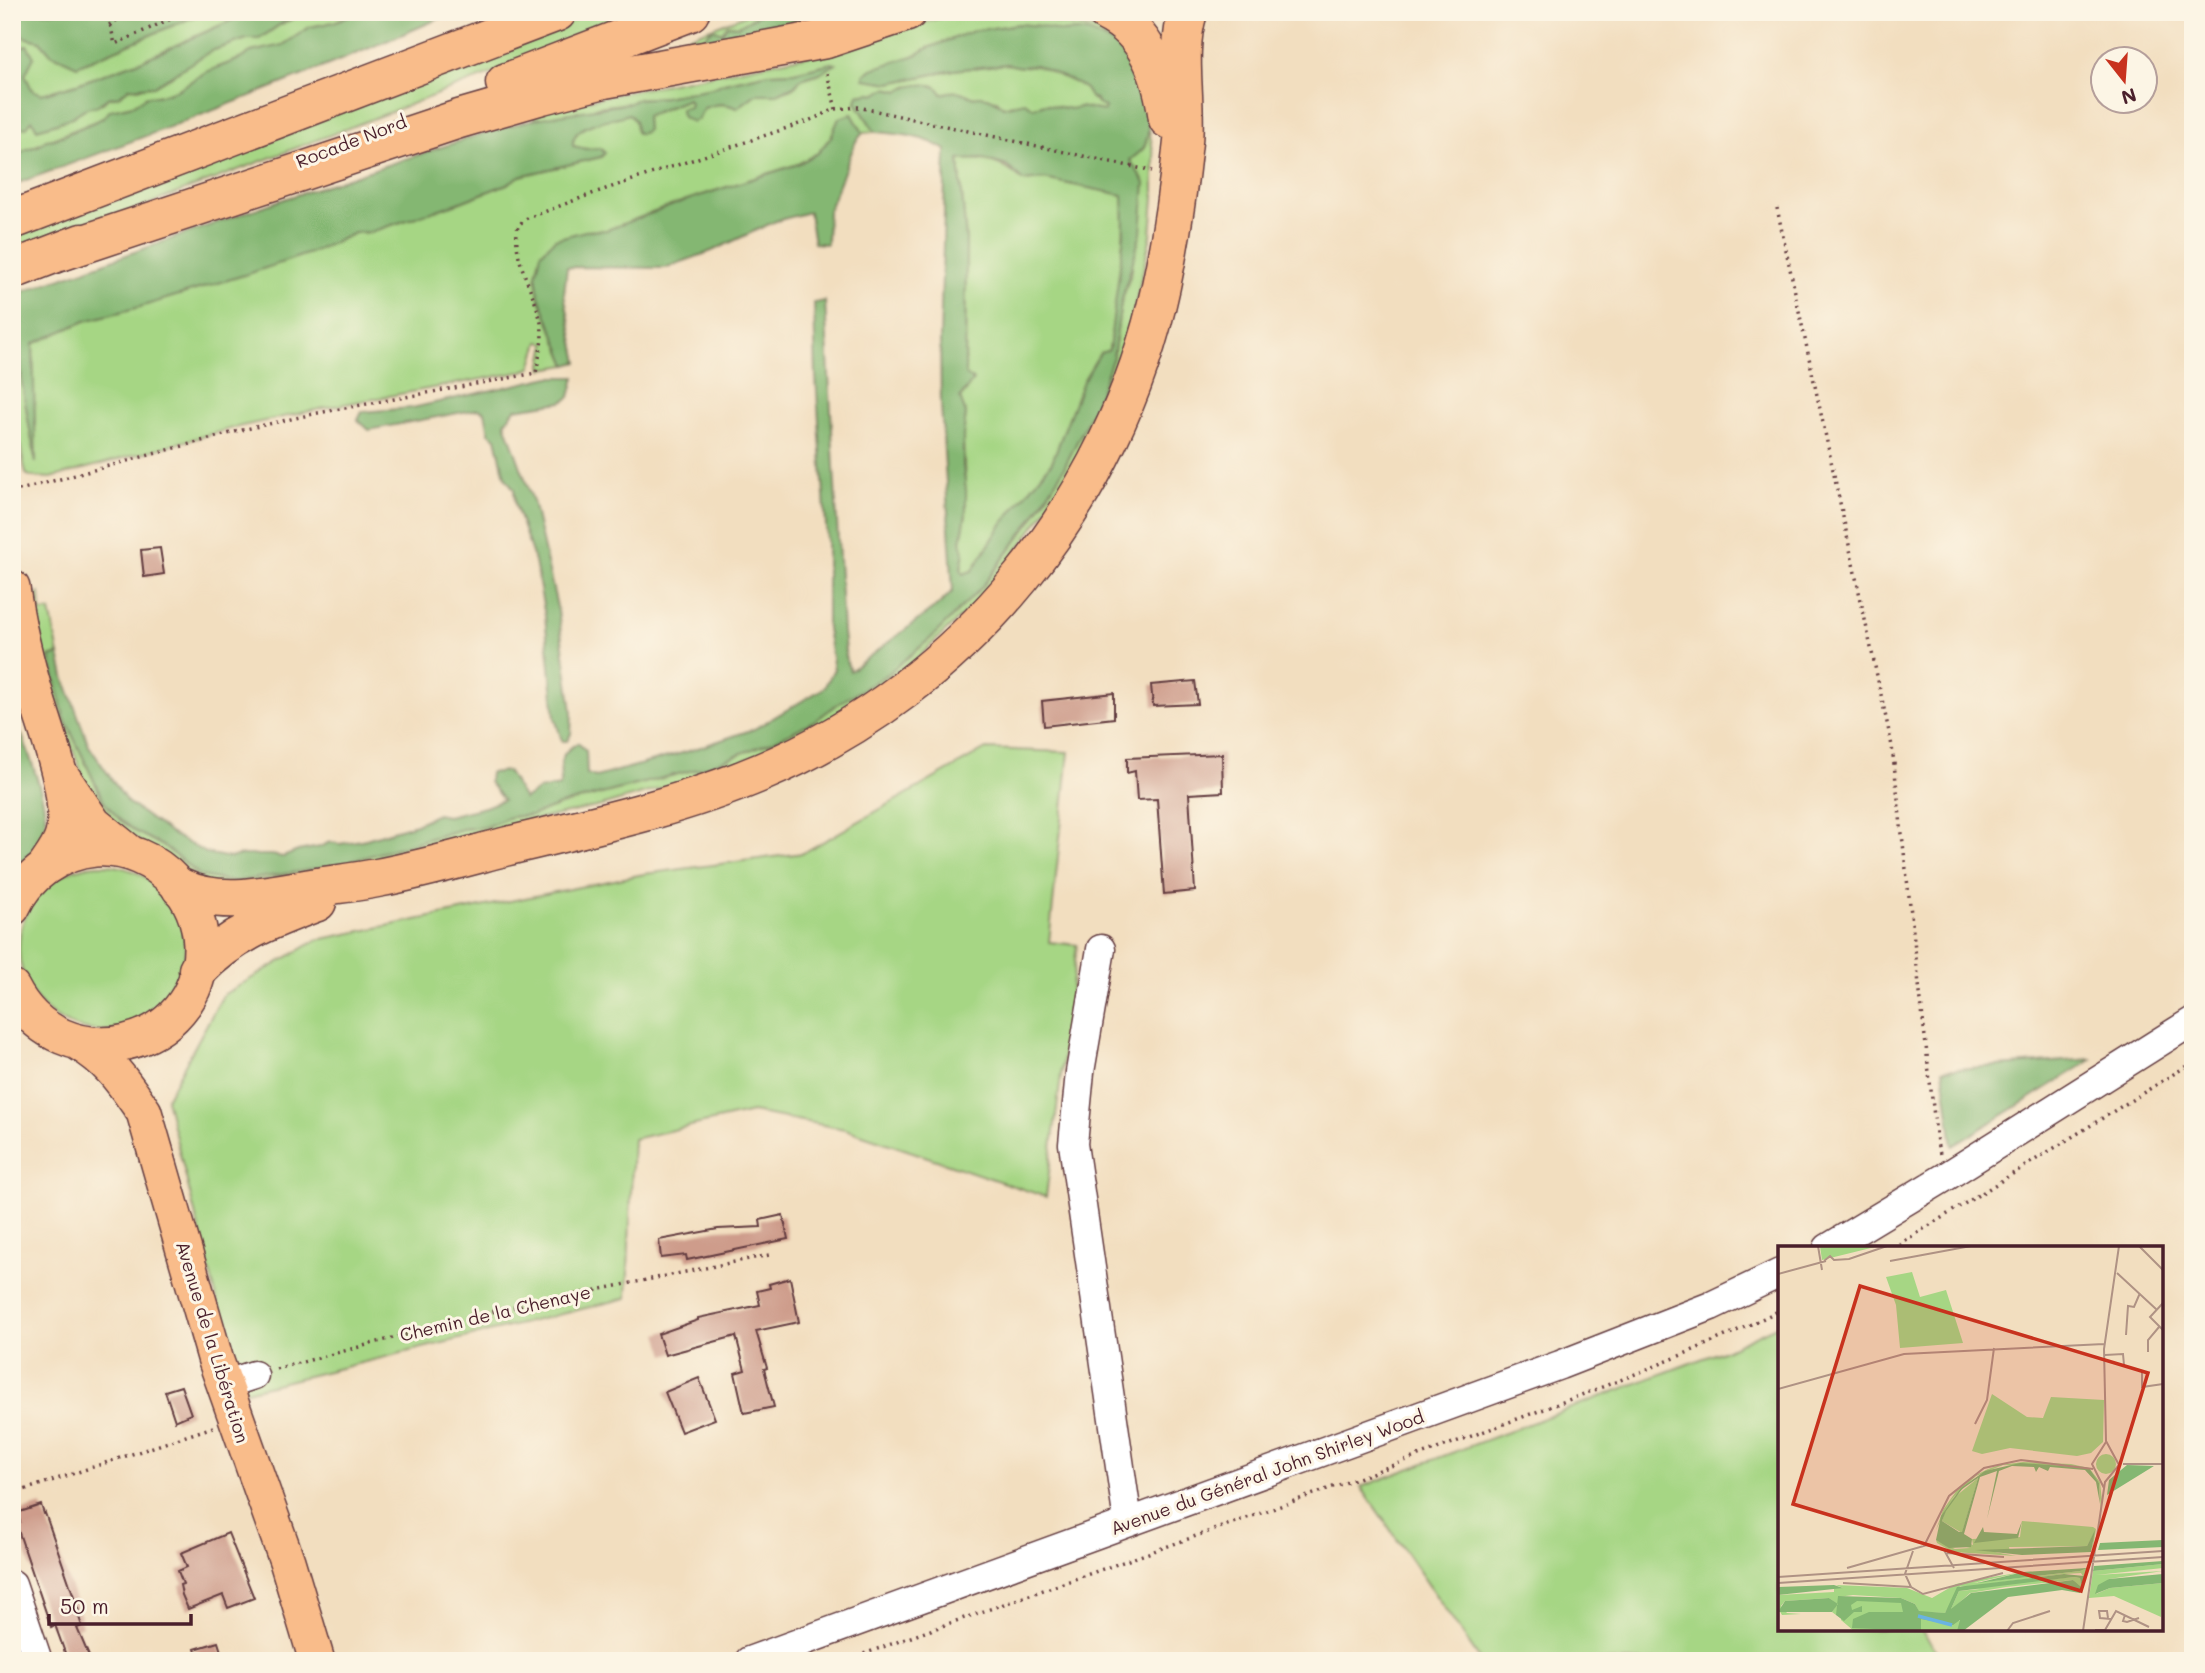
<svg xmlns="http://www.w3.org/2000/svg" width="2205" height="1673" font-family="Mali,sans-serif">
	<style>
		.green { fill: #a6d684; stroke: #787a58; stroke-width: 2 }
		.forest { fill: #84b772; stroke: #676b4e; stroke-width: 2; fill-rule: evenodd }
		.building { fill: #ce9c8b }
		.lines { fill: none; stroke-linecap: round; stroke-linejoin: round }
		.minor-casing { stroke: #633c41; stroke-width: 31 }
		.major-casing { stroke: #633c41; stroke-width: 38 }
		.highway-casing { stroke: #633c41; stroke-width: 41 }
		.path { stroke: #633c41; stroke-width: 3.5; stroke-dasharray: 2 5; stroke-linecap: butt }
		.minor { stroke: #fff; stroke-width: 28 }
		.major { stroke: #f9bc8a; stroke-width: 35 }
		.highway { stroke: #f9bc8a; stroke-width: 38 }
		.labels { text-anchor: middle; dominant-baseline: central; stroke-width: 6; stroke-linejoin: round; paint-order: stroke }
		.street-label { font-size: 18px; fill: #4a1f2b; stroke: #fcf5e5 }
		.inset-river { fill: none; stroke: #6ab3e2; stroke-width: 3.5 }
		.inset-road { fill: none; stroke: #af9284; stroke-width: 2 }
		.view { fill: #c8321e; fill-opacity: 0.15; stroke: #c8321e; stroke-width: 3.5 }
		.inset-edge { fill: none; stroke: #4a1f2b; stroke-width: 3.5 }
	</style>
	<rect width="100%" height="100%" fill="#fcf5e5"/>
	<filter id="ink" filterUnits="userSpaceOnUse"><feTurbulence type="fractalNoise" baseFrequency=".0143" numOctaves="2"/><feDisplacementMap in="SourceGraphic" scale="14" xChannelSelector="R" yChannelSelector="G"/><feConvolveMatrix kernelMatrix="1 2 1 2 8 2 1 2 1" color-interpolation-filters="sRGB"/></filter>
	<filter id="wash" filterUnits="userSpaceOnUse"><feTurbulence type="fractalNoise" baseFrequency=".00686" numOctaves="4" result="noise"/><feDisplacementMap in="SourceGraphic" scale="28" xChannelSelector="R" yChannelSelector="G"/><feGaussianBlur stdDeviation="1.57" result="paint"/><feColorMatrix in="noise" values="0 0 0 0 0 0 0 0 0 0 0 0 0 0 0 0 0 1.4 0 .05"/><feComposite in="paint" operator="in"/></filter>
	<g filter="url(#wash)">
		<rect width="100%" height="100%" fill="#f2debf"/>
		<path class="green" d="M 205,12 L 250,12 L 143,60 L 77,84 L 42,94 L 32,90 L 25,75 L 27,45 L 12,50 L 12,34 L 40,41 L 51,54 L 77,66 Z
			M 308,12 L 357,12 L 334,22 L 310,27 L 283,45 L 251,52 L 240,59 L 206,72 L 177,90 L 157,96 L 147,96 L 133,105 L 111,110 L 101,119 L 25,150 L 12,162 L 12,114 L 15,126 L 32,119 L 71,118 L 88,106 L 103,103 L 108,98 L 119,96 L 129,88 L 138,89 L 171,77 L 178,70 L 211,51 L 247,39 L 259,39 L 281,24 Z
			M 595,12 L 653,12 L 12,256 L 12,234 Z
			M 753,12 L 764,12 L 738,26 L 727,25 L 722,33 L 714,30 L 708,32 L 705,37 L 672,48 L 630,59 Z
			M 959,12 L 1025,12 L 1058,23 L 1099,30 L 1121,38 L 1125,49 L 1106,39 L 1079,31 L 1061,32 L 1040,26 L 1019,24 L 993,28 L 928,48 L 916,55 L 890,83 L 954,70 L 1007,64 L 1022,67 L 1036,65 L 1076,83 L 1085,89 L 1090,97 L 1106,108 L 1104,111 L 1081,108 L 1070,109 L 1045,104 L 1033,108 L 1012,104 L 1003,107 L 997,100 L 972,98 L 961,92 L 942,94 L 933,85 L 909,86 L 899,91 L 887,89 L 877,94 L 870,93 L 858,95 L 856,102 L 875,132 L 863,133 L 852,114 L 840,118 L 831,137 L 818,153 L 798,164 L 684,201 L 607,230 L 585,231 L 536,274 L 539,297 L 567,365 L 543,369 L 542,365 L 546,343 L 539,342 L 531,368 L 520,372 L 329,407 L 233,428 L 51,478 L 32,477 L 26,474 L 16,425 L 12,389 L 12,300 L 17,297 L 22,385 L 35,458 L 33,343 L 85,321 L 310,253 L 355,233 L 371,232 L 458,203 L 507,184 L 520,176 L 601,157 L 600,148 L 586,149 L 573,146 C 570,123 613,120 629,113 L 635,121 L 688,99 L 690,103 L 689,107 L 681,109 L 698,119 L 703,108 C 716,104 724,102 737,108 L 756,94 L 777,94 L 794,87 L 801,79 L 820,73 L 832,63 L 794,72 L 769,73 L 724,83 L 712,88 L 664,97 L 637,99 L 630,103 L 597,107 L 589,112 L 535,119 L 533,111 L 835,50 Z
			M 1148,124 L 1154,156 L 1154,197 L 1151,235 L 1130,328 L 1099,417 L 1071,475 L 988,591 L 915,660 L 817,727 L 717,772 L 601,806 L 534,820 L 356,866 L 214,888 L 118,827 L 87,786 L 58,710 L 31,599 L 34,595 L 40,593 L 41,612 L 50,611 L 59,654 L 50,657 L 64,717 L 104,802 L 136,832 L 165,847 L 201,876 L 276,876 L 391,850 L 462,829 L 485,827 L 510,817 L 533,815 L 563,804 L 705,767 L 774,741 L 816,720 L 836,705 L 886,675 L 930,639 L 982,587 L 1031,522 L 1063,470 L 1091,413 L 1113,357 L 1121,303 L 1132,270 L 1130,160 L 1145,147 Z
			M 959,159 C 988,159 1001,161 1023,181 L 1044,179 L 1124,195 L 1125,205 L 1121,273 L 1109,350 L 1072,410 L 1052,462 L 1003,523 L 972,571 L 963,574 L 961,568 L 964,552 L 961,542 L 966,514 L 963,436 L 966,414 L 960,398 L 967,390 L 965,374 L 966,240 Z
			M 986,749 L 1069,752 L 1049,942 L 1077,945 L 1046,1197 L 845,1129 L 752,1112 L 633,1139 L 627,1298 L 246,1391 L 230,1351 L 166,1099 L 223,995 L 317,940 L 644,874 L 803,853 Z
			M19 948a83 83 0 1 1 166 0a83 83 0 1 1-166 0Z
			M 1780,1324 L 1780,1629 L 1920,1629 L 1945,1661 L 1481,1661 L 1361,1487 L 1725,1350 Z"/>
		<path class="forest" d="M 12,12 L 205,12 L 77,66 L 51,54 L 40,41 L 12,34 Z
			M 250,12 L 308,12 L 281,24 L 259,39 L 247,39 L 211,51 L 154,86 L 129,88 L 119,96 L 108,98 L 95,107 C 84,106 79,114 70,118 C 59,123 48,126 37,129 L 32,120 L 26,128 L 15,126 C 11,108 12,91 14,73 C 15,65 12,57 12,50 L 27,45 L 34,57 L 25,75 L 32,90 L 42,94 L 77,84 L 143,60 Z
			M 357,12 L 445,12 L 445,16 C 305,77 162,131 18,183 L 12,179 L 13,160 L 25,150 L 40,145 L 46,140 L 55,139 L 101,119 L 111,110 L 133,105 L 147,96 L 157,96 L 177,90 L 206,72 L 240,59 L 251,52 L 283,45 L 310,27 L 334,22 Z
			M 764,12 L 875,12 L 672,48 L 705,37 L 708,32 L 714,29 L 722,33 L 727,25 L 738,26 Z
			M 1019,24 L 1040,26 L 1061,32 L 1079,31 L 1091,33 L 1129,52 C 1138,79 1156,116 1145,145 C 1143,151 1135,156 1130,160 L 1145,183 L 1141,233 L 1121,303 L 1113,357 L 1096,403 L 1063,470 L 1031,521 L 982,587 L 930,639 L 886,675 L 836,705 L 816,720 L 774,741 L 705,767 L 563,804 L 533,815 L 510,817 L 485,827 L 462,829 L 334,866 L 232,882 L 201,876 L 165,847 L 136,832 L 120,820 L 104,802 L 64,717 L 50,657 L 59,654 L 64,677 L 89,746 L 127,802 L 170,833 L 206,853 L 230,858 L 240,855 L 271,855 L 283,857 L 298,851 L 320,847 L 330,842 L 340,844 L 366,839 L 416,824 L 437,814 L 447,816 L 485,807 L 503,800 L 489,782 L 490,773 L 507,771 L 524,799 L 538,790 L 560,786 C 562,765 556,755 578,743 L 586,751 L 587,774 L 596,777 L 686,752 L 754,729 L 824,688 L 834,669 L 827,629 L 827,541 L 816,377 L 814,303 L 825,301 L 843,632 L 846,660 L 850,671 L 937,606 L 953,591 L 941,405 L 940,340 L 946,150 C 926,136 899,134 875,132 L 856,102 L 858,95 L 870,93 L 877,94 L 887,88 L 899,91 C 911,85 936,79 942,94 C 954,90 962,91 972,97 C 985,94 994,98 1003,107 L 1025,102 L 1033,108 L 1045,104 L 1070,109 L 1080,107 L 1104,111 L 1105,107 L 1097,104 L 1096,99 L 1090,97 L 1085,89 L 1076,83 L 1036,65 L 1022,67 L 1007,64 L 954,70 L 890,83 L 864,79 L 864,75 L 872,69 L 916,55 L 928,48 L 973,31 ZM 983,159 L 1007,166 L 1023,181 L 1044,179 L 1123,195 L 1124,234 L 1109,350 L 1100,353 L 1083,381 L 1052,462 L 1003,523 L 972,571 L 963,574 L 961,568 L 964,552 L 961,542 L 966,514 L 966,490 L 963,466 L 963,436 L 966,414 L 960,398 L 973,380 L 965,374 L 966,240 L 959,160 Z
			M 832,63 L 836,64 L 820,73 L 801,79 L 794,86 L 777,94 L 756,94 L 737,108 C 725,102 716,104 704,108 L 698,119 L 693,122 C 685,119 681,118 681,109 L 689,107 L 690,103 L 688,99 L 646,116 L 647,130 L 640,134 L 636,132 L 635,121 L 629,114 C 612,120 570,123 573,146 L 586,149 L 600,148 L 605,153 L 601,157 L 520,176 L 507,184 L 458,203 L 371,232 L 355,233 L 310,253 L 251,273 L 140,307 L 85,321 L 33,344 L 36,463 L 22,385 L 17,297 L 22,292 L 275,202 L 490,131 L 535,119 L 630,103 L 637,99 L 664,97 L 712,88 L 724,83 L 769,73 L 794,72 Z
			M 852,114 L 863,133 L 856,141 L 828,212 L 827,244 L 814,243 L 809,212 L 776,221 L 712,251 L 665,268 L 567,267 L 564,294 L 578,362 L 567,365 L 539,297 L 536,274 L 541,253 L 555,239 L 585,231 L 607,230 L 684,201 L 798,164 L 818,153 L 831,137 L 839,118 Z
			M 550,377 L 575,377 L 570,397 L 562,402 L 515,409 L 505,423 L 533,501 L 558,611 L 572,711 L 571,734 L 567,741 L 562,741 L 555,718 L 545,616 L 535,562 L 515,504 L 514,489 L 505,477 L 496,438 L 489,433 L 485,412 L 479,409 L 369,430 L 358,420 L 362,412 L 412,408 Z
			M 12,735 L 22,735 C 31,762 57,821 40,847 L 12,869 Z
			M 2093,1059 L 1953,1146 L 1943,1070 Z"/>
		<g id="blocks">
			<path class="building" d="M 160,548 L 164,574 L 144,577 L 141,550 Z
				M 1195,681 L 1198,704 L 1153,706 L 1151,685 Z
				M 1114,693 L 1114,718 L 1044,726 L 1042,701 Z
				M 1222,754 L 1223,792 L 1189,794 L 1195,891 L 1164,894 L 1157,799 L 1137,800 L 1135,771 L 1127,773 L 1127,758 Z
				M 783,1215 L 788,1239 L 687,1260 L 686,1255 L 661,1258 L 659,1240 L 718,1229 L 761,1227 L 760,1220 Z
				M 790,1278 L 799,1322 L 756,1331 L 767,1368 L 764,1369 L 774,1407 L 744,1413 L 735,1373 L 745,1370 L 736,1336 L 665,1355 L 658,1334 L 698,1320 L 698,1318 L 760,1305 L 757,1291 L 770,1288 L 769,1284 Z
				M 699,1378 L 715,1419 L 681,1432 L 665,1392 Z
				M 181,1386 L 191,1414 L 175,1421 L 165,1391 Z
				M 41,1505 L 44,1514 L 45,1513 L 81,1617 L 79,1617 L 82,1626 L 77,1628 L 91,1661 L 68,1661 L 55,1625 L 51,1627 L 16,1524 L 20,1522 L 17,1513 Z
				M 228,1533 L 254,1598 L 228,1608 L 223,1595 L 188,1609 L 182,1595 L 180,1585 L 183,1584 L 178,1571 L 187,1567 L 181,1553 Z
				M 218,1642 L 224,1661 L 199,1661 L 195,1649 Z"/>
		</g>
	</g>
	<g filter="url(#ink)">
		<use href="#blocks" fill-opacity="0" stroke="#633c41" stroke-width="2"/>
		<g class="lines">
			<g class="minor-casing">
				<path id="minor" d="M 1101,949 L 1080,1072 L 1073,1144 L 1128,1522
					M 1828,1248 L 1947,1176 L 2193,1021
					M 223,1385 L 254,1375
					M 12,1584 L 38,1661
					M 749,1661 L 1560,1365 L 1711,1306 L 1780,1273"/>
			</g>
			<g class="major-casing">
				<path id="major" d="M 12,588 C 17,627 27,666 38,703 C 49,739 72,798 63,835 C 60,847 52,857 45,867
					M 63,778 L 94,824 L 130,853
					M 12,908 C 26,876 59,852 95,849 C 125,847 155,860 175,882 C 191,899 200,922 201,945 C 203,1052 60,1083 12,988
					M 79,1043 C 111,1062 123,1082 144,1112 L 216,1361 L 287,1561 L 317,1661"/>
			</g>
			<g class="highway-casing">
				<path id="highway" d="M 1106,12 C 1148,32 1162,76 1168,119
					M 505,83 L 690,12
					M 12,220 L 557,12
					M 60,252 L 459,119 L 542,95 L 604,79 L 826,39 L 907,12
					M 12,270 L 82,243
					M 181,888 C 222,908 273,894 317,887 C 337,884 357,882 377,878 C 420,870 462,858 504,847 C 591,826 680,807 762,772 C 966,686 1115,501 1161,286 C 1171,239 1178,190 1183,142 C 1187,100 1175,53 1188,12
					M 198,970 C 231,934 272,919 317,902"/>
			</g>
			<path class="path" d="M 107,12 L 115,44 L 186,12
				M 109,25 L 130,12
				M 836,109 L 858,107 L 1152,171
				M 1777,208 L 1892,746 L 1937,1143 L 1940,1154
				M 12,492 L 246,429 L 318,413 L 536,373 C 539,356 544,340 541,323 C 535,291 511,259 518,226 L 525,219 L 597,192 L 808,121 L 836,109 L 827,73
				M 1893,1248 L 2193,1062
				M 276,1369 L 499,1310 L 769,1255
				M 12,1494 L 213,1427
				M 844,1661 C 1041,1590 1240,1522 1437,1449 C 1553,1405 1668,1366 1780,1310"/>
			<use href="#minor" class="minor"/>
			<use href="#major" class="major"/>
			<use href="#highway" class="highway"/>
		</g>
	</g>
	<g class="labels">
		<g class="street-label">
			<text transform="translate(351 141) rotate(-21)">Rocade Nord</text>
			<text transform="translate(495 1313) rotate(-13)">Chemin de la Chenaye</text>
			<text transform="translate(213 1342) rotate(73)">Avenue de la Libération</text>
			<text transform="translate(1267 1472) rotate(-20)">Avenue du Général John Shirley Wood</text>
		</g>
	</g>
	<g transform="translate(1778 1246)">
		<rect width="385" height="385" fill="#f2debf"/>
		<path d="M 42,0 L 101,0 L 44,14 ZM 134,26 L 142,51 L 168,44 L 185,97 L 122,102 L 118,59 L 108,31 ZM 214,148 L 249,171 L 265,172 L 273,151 L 326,154 L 325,196 L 313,207 L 299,210 L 232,202 L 204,208 L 194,205 ZM318 218a10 10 0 1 1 20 0a10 10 0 1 1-20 0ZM 245,216 L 293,218 L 311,222 L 322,236 L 324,255 L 323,266 L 321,237 L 309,222 L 225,219 L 198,230 L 172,255 L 200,232 L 184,287 L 164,275 L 168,263 L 158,284 L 165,264 L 179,244 L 186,238 L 198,229 L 210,223 L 222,219 ZM 244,275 L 315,281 L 318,283 L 314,306 L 315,289 L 309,300 L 231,301 L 232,306 L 217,306 L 238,310 L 175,306 L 159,297 L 158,294 L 177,303 L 192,302 L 170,296 L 163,287 L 195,299 L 194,293 L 242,291 ZM 385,318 L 385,322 L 318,329 L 385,325 L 331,333 L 318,348 L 332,342 L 385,337 L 383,371 L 336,350 L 311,352 L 315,325 ZM 310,321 L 304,347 L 295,334 L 228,341 L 192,347 L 172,365 L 181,345 L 202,343 L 182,340 L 167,367 L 141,366 L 137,358 L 123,352 L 75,349 L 60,351 L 62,363 L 58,369 L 54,366 L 59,358 L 51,352 L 7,355 L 3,360 L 9,367 L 23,368 L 4,369 L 0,362 L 0,349 L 56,346 L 56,342 L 65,342 L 58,339 L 129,342 L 154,352 L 178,338 L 208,332 L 245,326 L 195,337 L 302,325 ZM 286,328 L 303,327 L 306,332 L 303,339 L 302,332 L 296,331 L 194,340 ZM 64,353 L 124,355 L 139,367 L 184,375 L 179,385 L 76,385 L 63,374 Z" fill="#a6d684" fill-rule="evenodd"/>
		<path d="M 242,217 L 311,222 L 321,237 L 322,258 L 318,236 L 307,224 L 272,221 L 270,225 L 261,221 L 258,226 L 256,221 L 234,220 L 221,225 L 209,273 L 219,225 L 202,231 L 186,288 L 194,293 L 193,301 L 171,302 L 158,294 L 163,270 L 183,242 L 207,225 ZM 200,232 L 184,286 L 181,286 L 164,275 L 168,265 L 184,243 ZM 349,219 L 376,220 L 329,249 L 331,234 ZM 244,275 L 240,292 L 196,297 L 205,281 L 206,286 L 239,288 ZM 317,284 L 313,306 L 244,309 L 197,304 L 309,300 ZM 385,294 L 385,301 L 320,304 L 322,297 ZM 385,315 L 385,318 L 315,325 L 316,320 ZM 309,322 L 302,325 L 199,337 L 245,326 ZM 309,326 L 303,339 L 302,332 L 296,331 L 181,345 L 173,363 L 193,347 L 295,334 L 303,341 L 302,347 L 284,344 L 230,351 L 185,385 L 179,385 L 182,374 L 175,379 L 143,373 L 143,385 L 74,382 L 75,373 L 91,366 L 125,366 L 123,357 L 79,355 L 73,359 L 74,364 L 84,360 L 84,366 L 76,366 L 66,375 L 58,369 L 60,350 L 123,352 L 137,358 L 141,365 L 167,367 L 179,341 L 286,328 L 306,330 ZM 385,328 L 385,337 L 332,342 L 317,348 L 320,339 L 331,333 ZM 56,339 L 65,342 L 0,349 L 0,341 ZM 51,352 L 60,358 L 54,366 L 0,366 L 7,355 Z" fill="#84b772" fill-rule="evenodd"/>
		<path class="inset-river" d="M 140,370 L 174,379"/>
		<path class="inset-road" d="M 40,0 L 44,24M 361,0 L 385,24M 46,15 L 52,10 L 56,14 L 71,13 L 109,0M 112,15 L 193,0M 339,27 L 378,63M 0,28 L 48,15M 385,57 L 372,71 L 385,84M 348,89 L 350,60 L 356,61 L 362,47M 370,106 L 370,94 L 381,81M 327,109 L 345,108 L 346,119M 364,124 L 364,141 L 385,138M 0,143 L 126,108 L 326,98M 197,178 L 209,154 L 216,102M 345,218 L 385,218M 326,242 L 314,218 L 328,196M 146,300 L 171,250 L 206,222 L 243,214 L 315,223M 135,305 L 127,328 L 133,341 L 145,348 L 225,327M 169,307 L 226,311M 69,322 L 149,299 L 166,304 L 176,322M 0,331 L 385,305M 0,337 L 385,311M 65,337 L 133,341M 347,369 L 345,375 L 349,376 L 361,372M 330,372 L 329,365 L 321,365 L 322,372 L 333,373M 317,384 L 327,384 L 338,365 L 371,381M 229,385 L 235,377 L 272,365M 305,385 L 327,236 L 341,219 L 328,195 L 326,103 L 341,0"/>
		<path class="view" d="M 82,40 L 370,127 L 303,345 L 15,258 Z"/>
		<rect width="385" height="385" class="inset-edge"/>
	</g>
	<rect width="2205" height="1673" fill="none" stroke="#fcf5e5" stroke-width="42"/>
	<g transform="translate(2124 80) rotate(163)"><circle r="33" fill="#fcf5e5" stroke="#b59f9b" stroke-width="2"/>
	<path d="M0-5L12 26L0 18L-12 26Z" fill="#c8321e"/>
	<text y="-10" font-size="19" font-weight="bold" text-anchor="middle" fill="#4a1f2b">N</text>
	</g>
	<path d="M49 1614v10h142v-10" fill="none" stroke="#4a1f2b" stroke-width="3.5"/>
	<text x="60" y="1614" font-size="21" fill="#4a1f2b" stroke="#fcf5e5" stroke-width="5" paint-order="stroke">50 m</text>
</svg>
